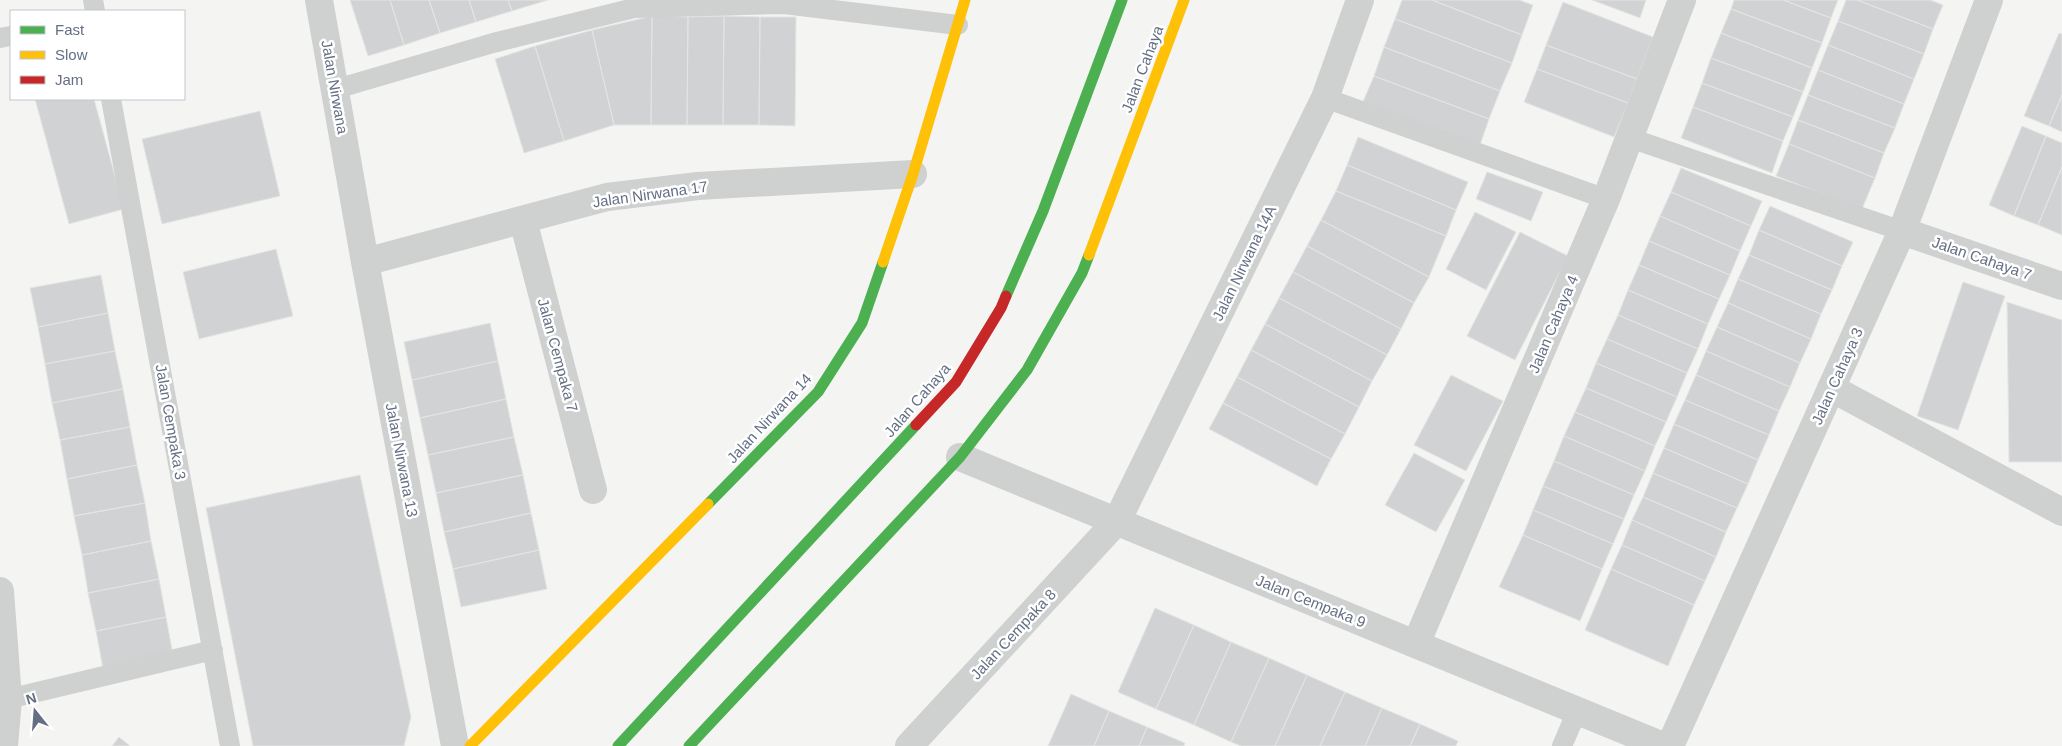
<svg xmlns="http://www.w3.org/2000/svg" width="2062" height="746" font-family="Arial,sans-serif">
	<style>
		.building { fill: #d1d2d3; stroke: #e4e4e3 }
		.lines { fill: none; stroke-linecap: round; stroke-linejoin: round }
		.lane { stroke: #cfd0d0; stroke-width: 20 }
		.street { stroke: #cfd0d0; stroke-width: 28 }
		.fast { stroke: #4caf50; stroke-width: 11 }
		.slow { stroke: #ffc107; stroke-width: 11 }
		.jam { stroke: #c62828; stroke-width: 11 }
		.labels { text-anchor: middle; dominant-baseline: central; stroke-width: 5; stroke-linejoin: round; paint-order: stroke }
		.street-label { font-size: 15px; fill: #646f84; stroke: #fff }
	</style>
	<rect width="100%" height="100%" fill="#f4f5f3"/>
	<path class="building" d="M 350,0 L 390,0 L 404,45 L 368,56 Z
		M 390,0 L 429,0 L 440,33 L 404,45 Z
		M 429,0 L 469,0 L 476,22 L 440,33 Z
		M 469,0 L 508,0 L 512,11 L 476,22 Z
		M 508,0 L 548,0 L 512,11 Z
		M 1402,0 L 1432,0 L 1522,35 L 1512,63 L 1395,19 Z
		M 1432,0 L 1519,0 L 1533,5 L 1522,35 Z
		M 1592,0 L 1646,0 L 1640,18 Z
		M 1734,0 L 1783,0 L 1831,18 L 1822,43 L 1731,9 Z
		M 1783,0 L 1838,0 L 1831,18 Z
		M 1846,0 L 1857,0 L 1933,29 L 1924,54 L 1838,21 Z
		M 1857,0 L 1930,0 L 1943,5 L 1933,29 Z
		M 1563,2 L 1653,37 L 1637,79 L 1546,45 Z
		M 1731,9 L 1822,43 L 1812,68 L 1721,33 Z
		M 652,16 L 651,125 L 614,125 L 592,30 Z
		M 652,16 L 688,17 L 687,125 L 651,125 Z
		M 724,16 L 760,17 L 759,125 L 723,125 Z
		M 724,16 L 723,125 L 687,125 L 688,17 Z
		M 760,17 L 796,17 L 795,126 L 759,125 Z
		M 1395,19 L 1512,63 L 1500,91 L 1384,47 Z
		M 1838,21 L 1924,54 L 1914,79 L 1828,45 Z
		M 592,30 L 614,125 L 564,141 L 535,46 Z
		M 1721,33 L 1812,68 L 1803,92 L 1711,58 Z
		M 2059,33 L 2062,34 L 2062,95 L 2049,126 L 2024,116 Z
		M 1546,45 L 1637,79 L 1628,103 L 1537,69 Z
		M 1828,45 L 1914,79 L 1904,104 L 1818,70 Z
		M 535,46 L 564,141 L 524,153 L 495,59 Z
		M 1384,47 L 1500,91 L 1489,119 L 1374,76 Z
		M 1711,58 L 1803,92 L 1793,117 L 1702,83 Z
		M 1537,69 L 1628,103 L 1614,137 L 1524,102 Z
		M 1818,70 L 1904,104 L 1895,128 L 1808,95 Z
		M 1374,76 L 1489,119 L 1479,148 L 1362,104 Z
		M 1702,83 L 1793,117 L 1783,141 L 1693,107 Z
		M 1808,95 L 1895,128 L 1884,153 L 1798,120 Z
		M 2062,95 L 2062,132 L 2049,126 Z
		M 35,99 L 94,99 L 124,209 L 69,224 Z
		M 1693,107 L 1783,141 L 1772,173 L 1681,138 Z
		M 260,111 L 280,196 L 162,224 L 142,139 Z
		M 1798,120 L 1884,153 L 1875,178 L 1789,144 Z
		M 2022,126 L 2046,136 L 2014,216 L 1989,205 Z
		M 2046,136 L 2062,143 L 2062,167 L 2038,225 L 2014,216 Z
		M 1358,137 L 1468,182 L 1456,210 L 1347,165 Z
		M 1789,144 L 1875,178 L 1862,209 L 1776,176 Z
		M 1347,165 L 1456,210 L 1446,236 L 1336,191 Z
		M 2062,167 L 2062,235 L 2038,225 Z
		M 1681,168 L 1762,201 L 1751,226 L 1671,192 Z
		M 1487,172 L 1543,192 L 1531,221 L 1476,199 Z
		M 1336,191 L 1446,236 L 1429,277 L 1321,220 Z
		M 1671,192 L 1751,226 L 1740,251 L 1660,216 Z
		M 1770,206 L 1853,242 L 1842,266 L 1759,230 Z
		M 1475,212 L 1516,232 L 1486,290 L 1446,269 Z
		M 1660,216 L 1740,251 L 1730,275 L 1649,241 Z
		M 1321,220 L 1429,277 L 1414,303 L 1307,246 Z
		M 1759,230 L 1842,266 L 1832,290 L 1749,255 Z
		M 1520,232 L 1568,256 L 1515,360 L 1467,336 Z
		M 1649,241 L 1730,275 L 1719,299 L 1639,265 Z
		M 1307,246 L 1414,303 L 1401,329 L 1293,272 Z
		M 276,249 L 293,316 L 199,339 L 183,272 Z
		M 1749,255 L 1832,290 L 1821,314 L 1738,279 Z
		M 1639,265 L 1719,299 L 1708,324 L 1628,290 Z
		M 1293,272 L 1401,329 L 1387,355 L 1279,298 Z
		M 101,275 L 108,313 L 38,327 L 30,288 Z
		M 1738,279 L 1821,314 L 1811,339 L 1728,303 Z
		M 1963,282 L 2005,296 L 1958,430 L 1917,416 Z
		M 1628,290 L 1708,324 L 1698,349 L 1618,315 Z
		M 1279,298 L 1387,355 L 1372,381 L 1265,324 Z
		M 2007,302 L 2062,320 L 2062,462 L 2009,462 Z
		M 1728,303 L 1811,339 L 1800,363 L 1717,327 Z
		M 108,313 L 115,351 L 45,364 L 38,327 Z
		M 1618,315 L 1698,349 L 1687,373 L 1607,339 Z
		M 490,323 L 498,361 L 412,380 L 404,342 Z
		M 1265,324 L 1372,381 L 1359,407 L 1251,350 Z
		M 1717,327 L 1800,363 L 1790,387 L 1706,351 Z
		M 1607,339 L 1687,373 L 1677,397 L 1596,363 Z
		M 1251,350 L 1359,407 L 1345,434 L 1237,377 Z
		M 115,351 L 123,389 L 52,403 L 45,364 Z
		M 1706,351 L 1790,387 L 1779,411 L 1696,375 Z
		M 498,361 L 506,399 L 420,418 L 412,380 Z
		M 1596,363 L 1677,397 L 1666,422 L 1586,388 Z
		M 1451,375 L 1503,401 L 1466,471 L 1414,445 Z
		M 1696,375 L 1779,411 L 1769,435 L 1685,400 Z
		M 1237,377 L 1345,434 L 1331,459 L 1223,403 Z
		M 1586,388 L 1666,422 L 1655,446 L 1575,412 Z
		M 123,389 L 130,427 L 60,440 L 52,403 Z
		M 506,399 L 514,437 L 428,455 L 420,418 Z
		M 1685,400 L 1769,435 L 1758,460 L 1674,424 Z
		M 1223,403 L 1331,459 L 1317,486 L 1209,429 Z
		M 1575,412 L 1655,446 L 1645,471 L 1564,436 Z
		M 1674,424 L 1758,460 L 1748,484 L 1664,448 Z
		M 130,427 L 137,465 L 67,479 L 60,440 Z
		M 1564,436 L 1645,471 L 1634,495 L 1554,461 Z
		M 514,437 L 523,475 L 436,493 L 428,455 Z
		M 1664,448 L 1748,484 L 1737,508 L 1653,473 Z
		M 1414,453 L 1465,480 L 1436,532 L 1385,505 Z
		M 1554,461 L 1634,495 L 1624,519 L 1543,486 Z
		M 137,465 L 145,503 L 74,516 L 67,479 Z
		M 1653,473 L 1737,508 L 1726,532 L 1643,497 Z
		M 360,475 L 411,717 L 404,746 L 253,746 L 206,508 Z
		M 523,475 L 531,513 L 444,532 L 436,493 Z
		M 1543,486 L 1624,519 L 1613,544 L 1533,510 Z
		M 1643,497 L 1726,532 L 1716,557 L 1632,520 Z
		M 145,503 L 151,541 L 82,555 L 74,516 Z
		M 1533,510 L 1613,544 L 1602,569 L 1523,535 Z
		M 531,513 L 539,550 L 453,569 L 444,532 Z
		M 1632,520 L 1716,557 L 1705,581 L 1622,545 Z
		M 1523,535 L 1602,569 L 1580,621 L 1499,587 Z
		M 151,541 L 159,579 L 88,593 L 82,555 Z
		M 1622,545 L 1705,581 L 1694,605 L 1611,569 Z
		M 539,550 L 547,589 L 461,607 L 453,569 Z
		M 1611,569 L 1694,605 L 1668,666 L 1585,630 Z
		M 159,579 L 166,617 L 96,631 L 88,593 Z
		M 1155,608 L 1194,625 L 1156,709 L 1118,692 Z
		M 166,617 L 173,655 L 103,669 L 96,631 Z
		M 1194,625 L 1231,642 L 1194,725 L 1156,709 Z
		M 1231,642 L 1269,658 L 1231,742 L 1194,725 Z
		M 1269,658 L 1307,675 L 1275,746 L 1241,746 L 1231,742 Z
		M 1307,675 L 1345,692 L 1320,746 L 1275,746 Z
		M 1345,692 L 1382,708 L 1365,746 L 1320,746 Z
		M 1071,694 L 1109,711 L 1094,746 L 1048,746 Z
		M 1382,708 L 1420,724 L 1410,746 L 1365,746 Z
		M 1109,711 L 1147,727 L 1139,746 L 1094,746 Z
		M 1420,724 L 1458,741 L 1456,746 L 1410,746 Z
		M 1147,727 L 1185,743 L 1184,746 L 1139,746 Z
		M 119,737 L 130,746 L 112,746 Z"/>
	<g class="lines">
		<path class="lane" d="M 93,0 L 95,11
			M 0,38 L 11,36
			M 336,89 L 493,43 L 634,8 L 784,4 L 958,25
			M 1325,98 L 1606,199
			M 111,99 L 230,746
			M 1630,138 L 1902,231
			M 8,699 L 213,650
			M 1562,746 L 1577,711"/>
		<path class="street" d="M 319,0 L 365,262 L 455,746
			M 523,220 L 593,490
			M 1902,231 L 2062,286
			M 365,262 L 607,197 L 698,186 L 913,174
			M 1831,388 L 2062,512
			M 960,457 L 1663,746
			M 0,591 L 8,699 L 4,746
			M 1416,644 L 1606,199 L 1682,0
			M 909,746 L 1117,521 L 1325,98 L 1360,0
			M 1670,746 L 1902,231 L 1989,0"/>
		<path class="fast" d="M 1006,296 L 1043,211 L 1122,0
			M 708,504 L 818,392 L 862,323 L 883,262
			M 618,746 L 916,425
			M 689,746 L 960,457 L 1027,370 L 1082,273 L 1089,255"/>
		<path class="slow" d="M 1089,255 L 1184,0
			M 883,262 L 913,174 L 965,0
			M 470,746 L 708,504"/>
		<path class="jam" d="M 916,425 L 956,382 L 1001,308 L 1006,296"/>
	</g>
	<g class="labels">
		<g class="street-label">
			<text transform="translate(1142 69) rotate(-69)">Jalan Cahaya</text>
			<text transform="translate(335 87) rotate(80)">Jalan Nirwana</text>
			<text transform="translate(650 194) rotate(-8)">Jalan Nirwana 17</text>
			<text transform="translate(1982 258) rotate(19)">Jalan Cahaya 7</text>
			<text transform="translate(1244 263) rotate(-64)">Jalan Nirwana 14A</text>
			<text transform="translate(1553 324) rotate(-67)">Jalan Cahaya 4</text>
			<text transform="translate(558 355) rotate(75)">Jalan Cempaka 7</text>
			<text transform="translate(1837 376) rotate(-66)">Jalan Cahaya 3</text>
			<text transform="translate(917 400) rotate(-49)">Jalan Cahaya</text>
			<text transform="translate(769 418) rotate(-47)">Jalan Nirwana 14</text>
			<text transform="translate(171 422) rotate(80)">Jalan Cempaka 3</text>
			<text transform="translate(402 460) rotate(79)">Jalan Nirwana 13</text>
			<text transform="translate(1311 601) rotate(22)">Jalan Cempaka 9</text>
			<text transform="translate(1013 634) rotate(-47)">Jalan Cempaka 8</text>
		</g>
	</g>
	<rect x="10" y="10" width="175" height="90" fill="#ffffff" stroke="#c1c5ce"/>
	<rect x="20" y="26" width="25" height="8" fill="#4caf50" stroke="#c1c5ce"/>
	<text x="55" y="35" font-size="15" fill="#646f84">Fast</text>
	<rect x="20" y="51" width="25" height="8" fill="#ffc107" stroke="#c1c5ce"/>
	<text x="55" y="60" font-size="15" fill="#646f84">Slow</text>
	<rect x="20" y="76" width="25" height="8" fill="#c62828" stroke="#c1c5ce"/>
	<text x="55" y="85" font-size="15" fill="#646f84">Jam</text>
	<g transform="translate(35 711) rotate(343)" stroke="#ffffff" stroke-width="4" paint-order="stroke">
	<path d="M0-4L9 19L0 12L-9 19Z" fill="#646f84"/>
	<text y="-8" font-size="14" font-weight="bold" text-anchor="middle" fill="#646f84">N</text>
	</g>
</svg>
